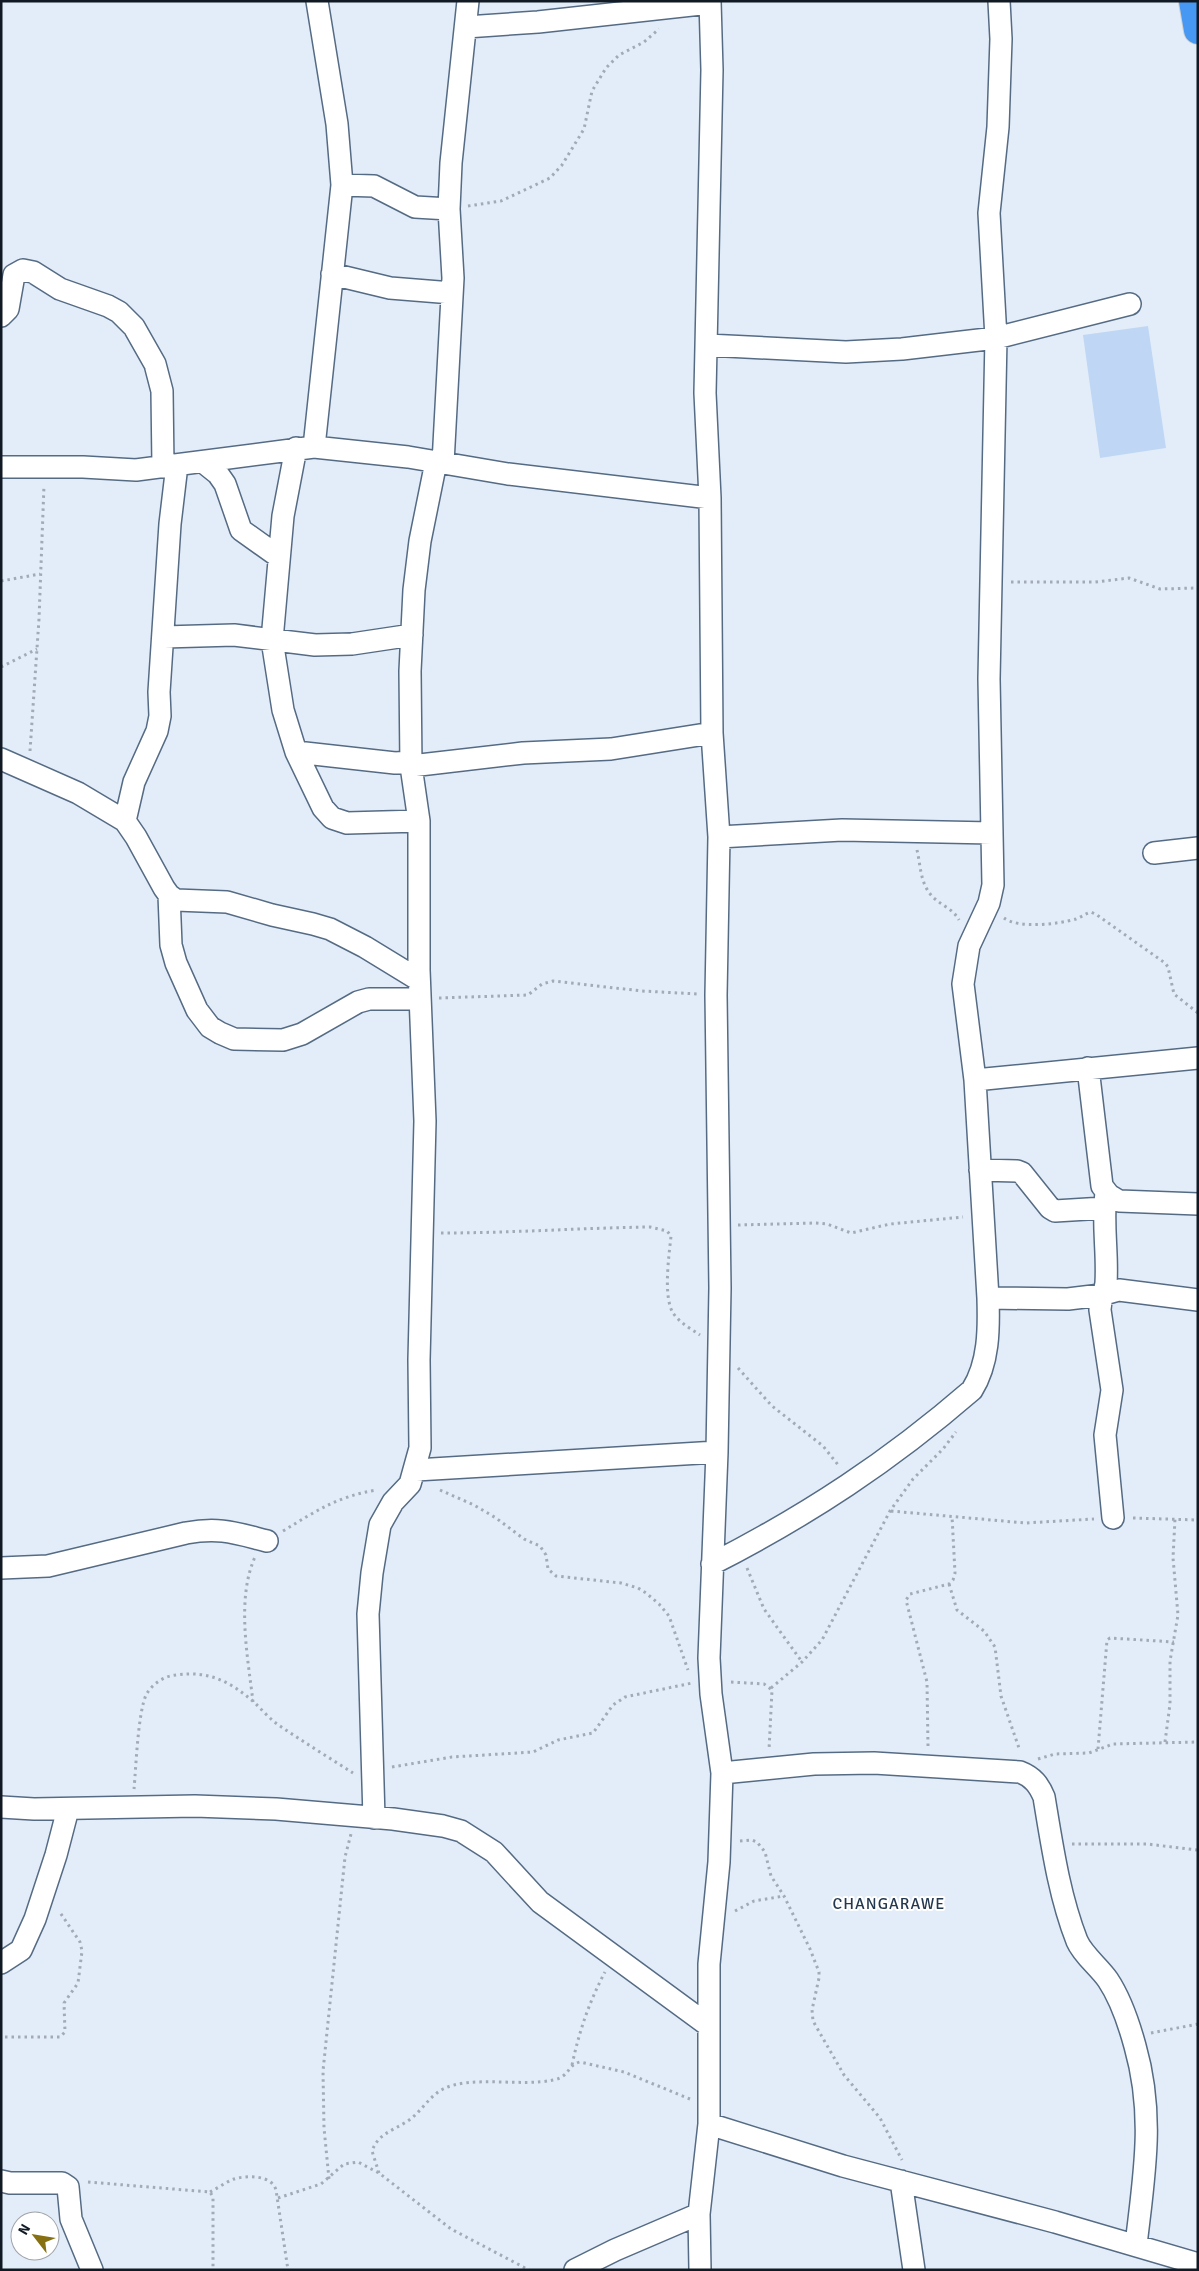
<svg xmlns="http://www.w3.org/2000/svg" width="1199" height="2271" font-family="Signika,sans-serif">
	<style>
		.building { fill: #bfd7f4 }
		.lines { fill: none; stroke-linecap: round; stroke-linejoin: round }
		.minor-casing { stroke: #556b84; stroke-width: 24 }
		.highway-casing { stroke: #cbcdcf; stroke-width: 30 }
		.path { stroke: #a1aab6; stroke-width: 3; stroke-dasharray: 2.5 4; stroke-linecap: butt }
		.minor { stroke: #fff; stroke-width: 21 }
		.highway { stroke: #4698f2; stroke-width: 28 }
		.labels { text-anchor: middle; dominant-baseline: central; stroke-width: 4; stroke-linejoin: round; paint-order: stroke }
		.quarter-label { font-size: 16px; letter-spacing: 1px; fill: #24384f; stroke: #fff }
	</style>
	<rect width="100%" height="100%" fill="#e3edf9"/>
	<path class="building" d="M 1148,326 L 1166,448 L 1100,458 L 1083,335 Z"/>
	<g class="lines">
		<g class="minor-casing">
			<path id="minor" d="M 466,27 L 538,22 L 710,3
				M 342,185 L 374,186 L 415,207 L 449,209
				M 332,274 L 390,288 L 452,293
				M 1,316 L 8,309 L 14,275 L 23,270 L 33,272 L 60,289 L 108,306 L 119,312 L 134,327 L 155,364 L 162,391 L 163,467
				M 707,345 L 846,352 L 902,349 L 996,338 L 1130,304
				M 314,447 L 342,185 L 337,124 L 317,1
				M 296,448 L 283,516 L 272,640 L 283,710 L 296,752 L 323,808 L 332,818 L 347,823 L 419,821
				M 203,462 L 218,474 L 225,484 L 241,530 L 279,557
				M 443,463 L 453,278 L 449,209 L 451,163 L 468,1
				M 1,467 L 83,467 L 136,470 L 314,447 L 408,457 L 508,474 L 710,498
				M 164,637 L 234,635 L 315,645 L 352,644 L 412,635
				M 296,752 L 395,763 L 411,762
				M 1,759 L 78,793 L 125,821 L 136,837 L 164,888 L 169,895 L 176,900 L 227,902 L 272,915 L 313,924 L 330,929 L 365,947 L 419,980
				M 411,766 L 523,753 L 611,749 L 712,733
				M 125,821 L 134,782 L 157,731 L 160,716 L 159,692 L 170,524 L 177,465
				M 719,837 L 842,830 L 992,833
				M 1154,853 L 1198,848
				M 169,895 L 171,945 L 176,963 L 197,1010 L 210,1027 L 220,1033 L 234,1039 L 283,1040 L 302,1034 L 358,1002 L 369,999 L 420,999
				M 1088,1068 L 1102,1186 L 1109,1195 L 1119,1201 L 1198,1204
				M 975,1080 L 1198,1058
				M 980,1170 L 1017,1171 L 1022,1173 L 1050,1208 L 1055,1211 L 1104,1208
				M 1106,1193 C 1102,1223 1108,1253 1106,1283 C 1105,1293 1100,1298 1100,1310 L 1112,1390 L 1105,1435 L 1113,1518
				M 988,1298 L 1068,1299 L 1101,1295 L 1119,1290 L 1198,1300
				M 416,1470 L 717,1452
				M 712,1564 C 808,1515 890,1461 972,1390 C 989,1363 989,1329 988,1298 L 975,1080 L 963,984 L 969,946 L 989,903 L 993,885 L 989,679 L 996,338 L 989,213 L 998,127 L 1001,39 L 999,1
				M 1,1568 L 48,1566 L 186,1533 C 220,1527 235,1533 267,1541
				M 722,1773 L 814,1764 L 874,1763 L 1020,1772 C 1033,1777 1039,1785 1044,1797 C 1052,1845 1059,1895 1077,1941 C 1083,1955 1099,1967 1108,1980 C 1120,1998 1129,2024 1135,2046 C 1155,2116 1144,2175 1136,2245
				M 1,1807 L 34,1809 L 195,1806 L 276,1809 L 393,1819 L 443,1826 L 461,1831 L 494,1852 L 540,1902 L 709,2026
				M 374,1818 L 368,1614 L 372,1573 L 380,1525 L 393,1502 L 410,1484 L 420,1448 L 419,1360 L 425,1121 L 419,970 L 419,821 L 411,766 L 410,671 L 414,590 L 420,541 L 436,462
				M 1,1963 L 21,1950 L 35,1919 L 56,1855 L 68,1809
				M 709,2124 L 843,2166 L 1055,2222 L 1198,2264
				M 1,2181 L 10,2183 L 62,2183 L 68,2187 L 71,2219 L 92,2270
				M 901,2181 L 914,2270
				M 575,2270 L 615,2250 L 699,2214
				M 700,2270 L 699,2214 L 709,2124 L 709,1964 L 719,1862 L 722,1773 L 711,1694 L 709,1658 L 717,1452 L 720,1288 L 716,995 L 719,837 L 712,733 L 710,498 L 705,393 L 712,70 L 710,1"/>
		</g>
		<g class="highway-casing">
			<path id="highway" d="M 1193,1 L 1198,30"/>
		</g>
		<path class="path" d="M 468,206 L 501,201 L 550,178 L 562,165 L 584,129 L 592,91 L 606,68 L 619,55 L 644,42 L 659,29
			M 1,581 L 40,574
			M 1011,582 L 1095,582 L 1129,578 L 1160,589 L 1198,588
			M 1,667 L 37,649
			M 30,751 L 39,619 L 44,485
			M 917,850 C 921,867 920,886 935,899 C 943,906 954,910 959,920
			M 1004,918 C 1019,929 1059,924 1076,919 C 1081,917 1085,914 1091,912 L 1097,915 L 1165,963 L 1168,967 L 1174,994 L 1198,1013
			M 439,998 L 528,995 L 542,984 L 553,981 L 642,991 L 698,994
			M 738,1225 L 816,1223 L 827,1224 L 851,1233 L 890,1224 L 963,1217
			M 441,1233 C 511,1233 580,1228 650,1227 L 667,1231 L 671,1236 C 669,1256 663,1296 673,1313 C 680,1323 691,1329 700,1335
			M 738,1368 L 772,1406 L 823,1446 L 839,1466
			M 440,1490 L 474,1505 L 496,1518 L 524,1539 L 540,1546 L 546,1555 L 548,1569 L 556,1576 L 621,1583 L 638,1588 L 646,1593 L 659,1604 L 669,1616 L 688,1670
			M 891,1511 L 1025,1523 L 1094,1519
			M 1133,1518 L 1198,1520
			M 283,1531 C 316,1511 338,1496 377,1490
			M 747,1568 L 764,1609 L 802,1662
			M 949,1584 L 957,1610 L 984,1631 L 995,1647 L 1001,1696 L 1020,1751
			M 731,1682 L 764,1684 L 772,1690 L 769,1750
			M 771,1688 L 802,1662 L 822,1640 L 890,1511 L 913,1479 L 943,1449 L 956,1432
			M 253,1702 C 248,1658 236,1599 255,1557
			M 1165,1742 L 1170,1704 L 1170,1661 L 1178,1615 L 1173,1558 L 1175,1519
			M 928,1746 L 927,1682 L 906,1600 L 910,1594 L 949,1584 L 953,1580 L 955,1573 L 952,1516
			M 1098,1749 L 1107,1640 L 1110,1638 L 1174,1642
			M 1038,1759 L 1055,1754 L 1089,1753 L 1113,1744 L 1198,1742
			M 392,1767 L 452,1757 L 533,1752 L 558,1740 L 593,1733 L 613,1705 L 625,1697 L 692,1683
			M 134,1789 C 136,1767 138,1713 146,1695 C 152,1684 164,1676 176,1675 C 209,1670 231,1682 255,1703 C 262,1710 269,1718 277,1724 C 302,1741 328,1757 353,1773
			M 740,1841 L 752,1840 L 757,1842 L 765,1852 L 771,1876 L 784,1896 L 810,1949 L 819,1972 L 819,1978 L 812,2010 L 813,2021 L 844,2075 L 880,2118 L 902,2160
			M 1072,1844 L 1147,1844 L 1198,1850
			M 735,1911 L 754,1901 L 784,1896
			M 1151,2033 L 1198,2024
			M 5,2037 L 60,2037 L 65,2032 L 64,2003 L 78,1983 L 82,1951 L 80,1942 L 59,1911
			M 572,2065 C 579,2032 589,2002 605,1972
			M 379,2173 L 372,2151 C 378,2134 392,2131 406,2122 C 420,2114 428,2097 443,2089 C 471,2075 521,2087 553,2080 C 570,2077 567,2065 580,2062 L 624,2072 L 690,2099
			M 329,2179 L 324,2128 L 323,2071 L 345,1857 L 351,1834
			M 88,2182 L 210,2192 L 213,2197 L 213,2270
			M 210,2192 C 218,2188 226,2182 234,2179 C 247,2175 272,2175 276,2190 L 288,2270
			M 278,2198 L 321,2184 L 344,2164 L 358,2162 L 379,2173 L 451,2229 L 529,2270"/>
		<use href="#minor" class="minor"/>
		<use href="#highway" class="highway"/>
	</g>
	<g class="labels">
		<g class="quarter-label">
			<text x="889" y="1904">CHANGARAWE</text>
		</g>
	</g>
	<rect width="1199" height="2271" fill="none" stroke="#111a24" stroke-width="5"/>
	<g transform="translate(35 2236) rotate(301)"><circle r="24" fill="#ffffff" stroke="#a0a3a7"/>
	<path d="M0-4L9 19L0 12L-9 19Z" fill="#867011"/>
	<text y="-8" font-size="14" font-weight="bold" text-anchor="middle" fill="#111a24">N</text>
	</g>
</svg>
